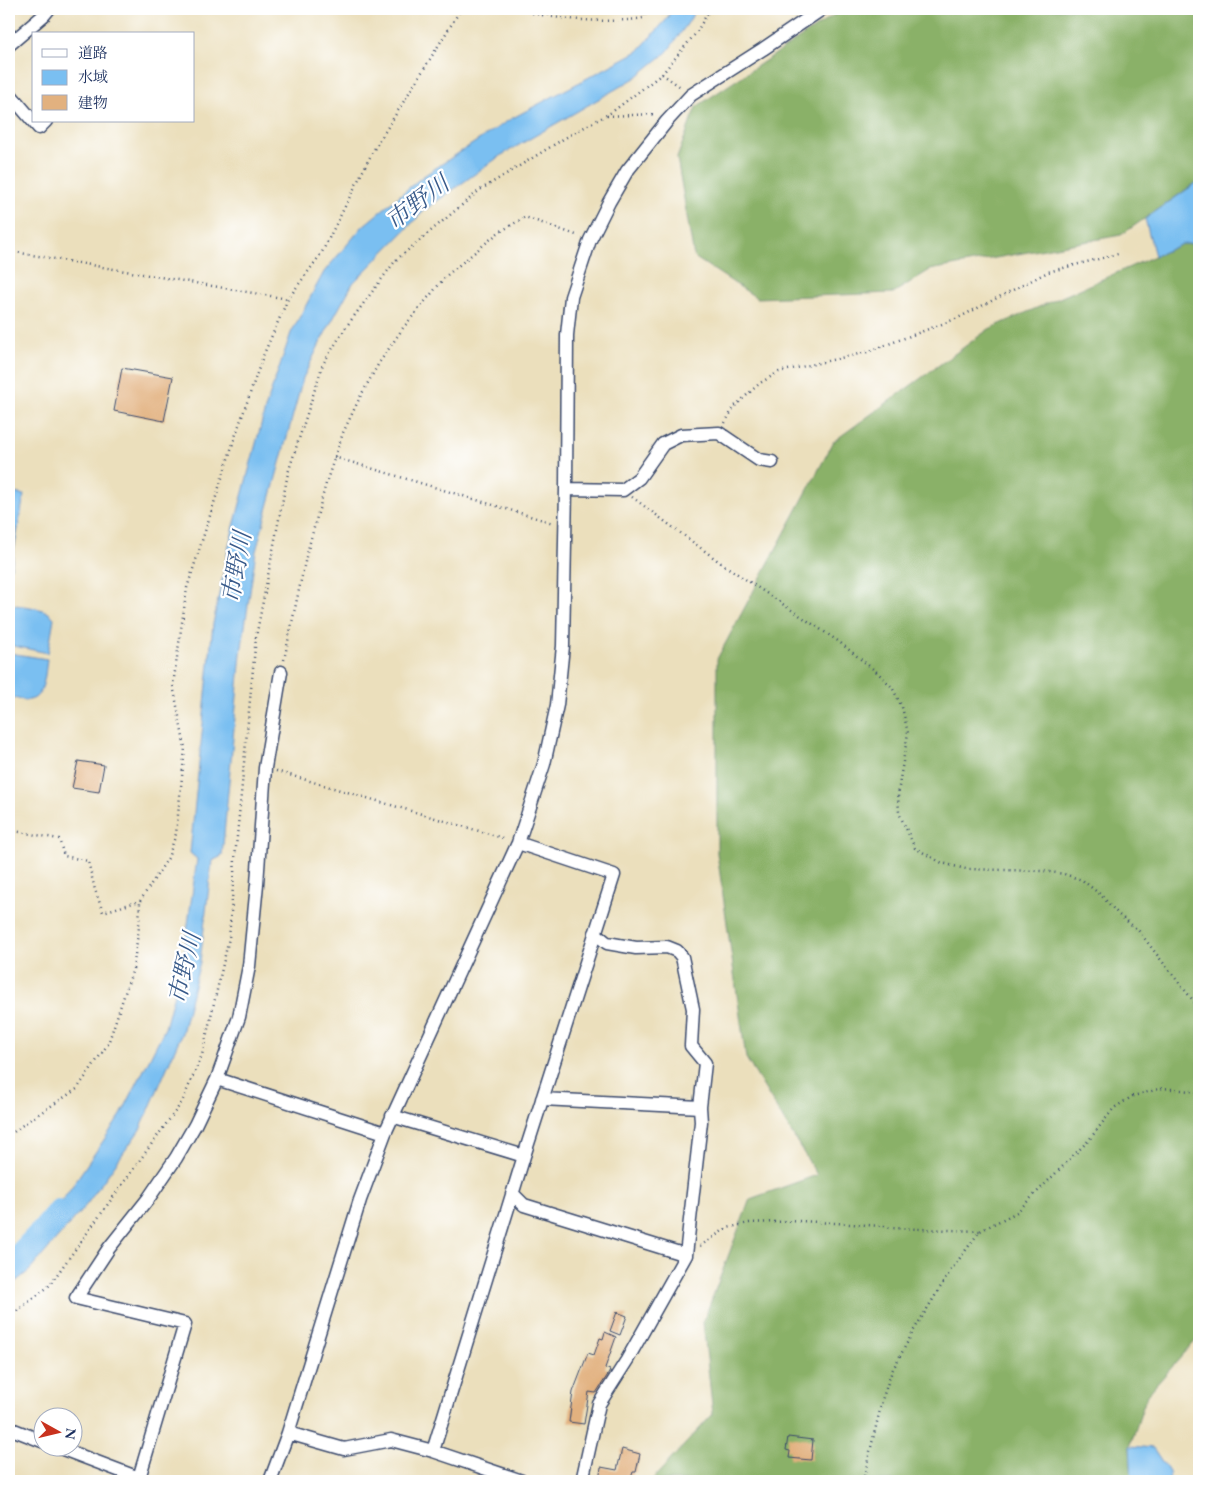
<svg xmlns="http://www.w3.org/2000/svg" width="1208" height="1490" font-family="'EB Garamond','Noto Serif JP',serif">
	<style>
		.forest { fill: #8ab167; stroke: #527062 }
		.water { fill: #7abff1; stroke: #4a77a8 }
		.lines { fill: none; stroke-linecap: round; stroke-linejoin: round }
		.river { stroke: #7abff1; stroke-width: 24 }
		.building { fill: #e2b17f }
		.minor-casing { stroke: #3a496c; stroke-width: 15 }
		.path { stroke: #3a496c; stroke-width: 2.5; stroke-dasharray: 1 4; stroke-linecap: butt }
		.minor { stroke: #fff; stroke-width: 12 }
		.labels { text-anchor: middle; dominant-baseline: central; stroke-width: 4.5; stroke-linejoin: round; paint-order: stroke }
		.water-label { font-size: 24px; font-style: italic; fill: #385a8a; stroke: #fff }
	</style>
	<rect width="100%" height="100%" fill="#fff"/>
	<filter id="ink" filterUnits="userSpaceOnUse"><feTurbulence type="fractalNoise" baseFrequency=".02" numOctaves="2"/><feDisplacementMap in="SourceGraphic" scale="10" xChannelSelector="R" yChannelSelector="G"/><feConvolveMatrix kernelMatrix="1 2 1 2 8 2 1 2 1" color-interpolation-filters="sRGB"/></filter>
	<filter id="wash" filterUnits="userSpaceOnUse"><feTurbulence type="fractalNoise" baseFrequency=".0096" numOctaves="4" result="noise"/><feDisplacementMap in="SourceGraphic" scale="20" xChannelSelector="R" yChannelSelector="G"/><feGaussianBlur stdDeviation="1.12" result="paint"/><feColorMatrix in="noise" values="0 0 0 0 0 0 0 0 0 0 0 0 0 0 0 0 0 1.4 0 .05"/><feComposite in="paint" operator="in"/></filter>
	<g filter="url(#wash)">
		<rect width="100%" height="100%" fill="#ebdfbc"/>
		<path class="forest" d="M 843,9 L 1199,9 L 1199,181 L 1121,235 L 930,270 L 893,293 L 757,298 L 694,257 L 677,158 L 696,107 Z
			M 1182,244 L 1199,244 L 1199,1337 L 1147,1395 L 1130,1446 L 1132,1481 L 651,1481 L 713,1414 L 703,1322 L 750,1199 L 817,1175 L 746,1058 L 717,853 L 717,659 L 834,441 L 989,329 Z"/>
		<path class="water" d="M 672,9 L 695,9 L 690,20 L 667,52 L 635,78 L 500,156 L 426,209 L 353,283 L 323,337 L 303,378 L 256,551 L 241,653 L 222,856 L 212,861 L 200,962 L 182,1033 L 141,1128 L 87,1204 L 30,1270 L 9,1287 L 9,1268 L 24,1256 L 121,1115 L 165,1028 L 183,960 L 197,859 L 190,853 L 213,624 L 229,545 L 266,406 L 291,333 L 324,272 L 363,226 L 422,177 L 509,120 L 638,51 L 667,19 Z
			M 1199,181 L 1199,244 L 1182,244 L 1155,256 L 1145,219 Z
			M 9,492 L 24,495 L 11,568 L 9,567 Z
			M 9,604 C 23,607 46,606 54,618 L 48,653 L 9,645 Z
			M 9,653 L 47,659 C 45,672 45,698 29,700 C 23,701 15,698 9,697 Z
			M 1130,1446 L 1153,1448 L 1169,1472 L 1170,1481 L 1132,1481 Z"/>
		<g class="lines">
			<path class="river" d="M 9,1266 L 46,1227 L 59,1211"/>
		</g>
		<g id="blocks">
			<path class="building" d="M 122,368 L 173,377 L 164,421 L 114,411 Z
				M 78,761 L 104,765 L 99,792 L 72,788 Z
				M 617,1312 L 627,1316 L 620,1335 L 610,1331 Z
				M 605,1332 L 616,1337 L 605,1368 L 610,1370 L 609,1373 L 596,1393 L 589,1392 L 584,1424 L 569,1422 L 573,1392 L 588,1353 L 594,1355 L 600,1338 L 603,1339 Z
				M 788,1437 L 813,1440 L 811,1460 L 789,1458 L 790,1451 L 786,1450 Z
				M 622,1449 L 640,1454 L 636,1472 L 633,1472 L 630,1481 L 599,1481 L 601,1467 L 617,1470 Z"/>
		</g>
	</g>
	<g filter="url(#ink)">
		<use href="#blocks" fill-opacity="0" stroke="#3a496c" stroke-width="1"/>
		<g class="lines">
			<g class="minor-casing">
				<path id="minor" d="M 9,45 L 44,15 L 49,9
					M 9,93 L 39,128 L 46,121
					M 566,489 L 623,490 L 639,478 L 663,444 L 681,435 L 719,433 L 759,460 L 772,462
					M 595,933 L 607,943 L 636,948 L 667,947 L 677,951 L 682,957 L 693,1009 L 691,1046 L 705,1063 L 700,1107
					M 217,1079 L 385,1133
					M 542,1099 L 700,1107 L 701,1122 L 686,1255 L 627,1360 L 599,1404 L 582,1481
					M 392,1116 L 524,1156
					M 513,1194 L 524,1205 L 686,1255
					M 9,1428 L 42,1441
					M 288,1433 L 344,1449 L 391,1440 L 433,1451 L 522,1481
					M 60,1448 L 147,1481
					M 433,1451 L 524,1156 L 614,875 L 518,843
					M 139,1478 L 185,1324 L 76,1298 L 109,1248 L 148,1199 L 176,1158 L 195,1125 L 217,1079 L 239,1017 L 249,966 L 257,884 L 265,768 L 281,672
					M 270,1481 L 288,1433 L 360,1200 L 385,1133 L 518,843 L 544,764 L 557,705 L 563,646 L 566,489 L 567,335 L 571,297 L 590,240 L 609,202 L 627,171 L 667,121 L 691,95 L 763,49 L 822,9"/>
			</g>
			<path class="path" d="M 518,9 C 551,20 609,24 643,18 L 649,9
				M 662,74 L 682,88
				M 607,116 L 656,114
				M 9,251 L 288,299
				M 725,423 L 734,407 L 760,383 L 779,372 L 867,352 L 958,318 L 1048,272 L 1118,254
				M 334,457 L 553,523
				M 632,497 L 721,563 L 838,641 L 878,673 L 892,687 L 902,707 L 908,733 L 900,779 L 898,795 L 899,813 L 915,848 L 942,863 L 966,869 L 1043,871 L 1064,874 L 1082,880 L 1101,895 L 1119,915 L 1138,930 L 1161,960 L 1199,1008
				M 284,660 L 306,557 L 327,480 L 343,433 L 360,397 L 379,363 L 403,328 L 446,276 L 498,233 L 525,217 L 579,236
				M 276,771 L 506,839
				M 9,830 L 59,839 L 64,856 L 88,861 L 95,890 L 103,912 L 140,901 L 168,858 L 176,834 L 185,748 L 173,685 L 187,588 L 235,437 L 263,356 L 288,299 L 321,254 L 373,151 L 461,9
				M 9,1140 L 11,1134 L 28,1121 L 77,1089 L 108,1044 L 133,969 L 139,927 L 140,901
				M 700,1246 L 727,1228 L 749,1223 L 801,1221 L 884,1226 L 890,1228 L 980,1231
				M 9,1317 L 48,1287 L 182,1102 L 202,1055 L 229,938 L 236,847 L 256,637 L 288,473 L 323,364 L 346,327 L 396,260 L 480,190 L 570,135 L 612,112 L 662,74 L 696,33 L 710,9
				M 863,1481 L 883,1397 L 892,1371 L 914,1330 L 951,1270 L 980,1231 L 1017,1212 L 1089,1140 L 1114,1108 L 1133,1096 L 1163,1088 L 1199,1092"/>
			<use href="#minor" class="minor"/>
		</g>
	</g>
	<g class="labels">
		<g class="water-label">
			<text transform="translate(417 202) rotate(-37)">市野川</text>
			<text transform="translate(236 567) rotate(-80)">市野川</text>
			<text transform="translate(184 968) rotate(-77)">市野川</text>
		</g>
	</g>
	<rect width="1208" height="1490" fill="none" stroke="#fff" stroke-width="30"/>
	<rect x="32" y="32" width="162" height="90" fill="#ffffff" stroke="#a4acbf"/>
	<rect x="42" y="49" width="25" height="8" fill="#ffffff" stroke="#a4acbf"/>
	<text x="78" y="58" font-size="15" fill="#1b2f5e">道路</text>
	<rect x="42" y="70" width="25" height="15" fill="#7abff1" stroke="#a4acbf"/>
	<text x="78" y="82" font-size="15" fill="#1b2f5e">水域</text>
	<rect x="42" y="95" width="25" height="15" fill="#e2b17f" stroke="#a4acbf"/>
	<text x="78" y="108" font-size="15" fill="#1b2f5e">建物</text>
	<g transform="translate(58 1432) rotate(98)"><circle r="24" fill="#ffffff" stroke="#a4acbf"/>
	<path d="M0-4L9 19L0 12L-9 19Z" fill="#c8321e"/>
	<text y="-8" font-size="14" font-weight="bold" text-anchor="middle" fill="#1b2f5e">N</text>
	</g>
</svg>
